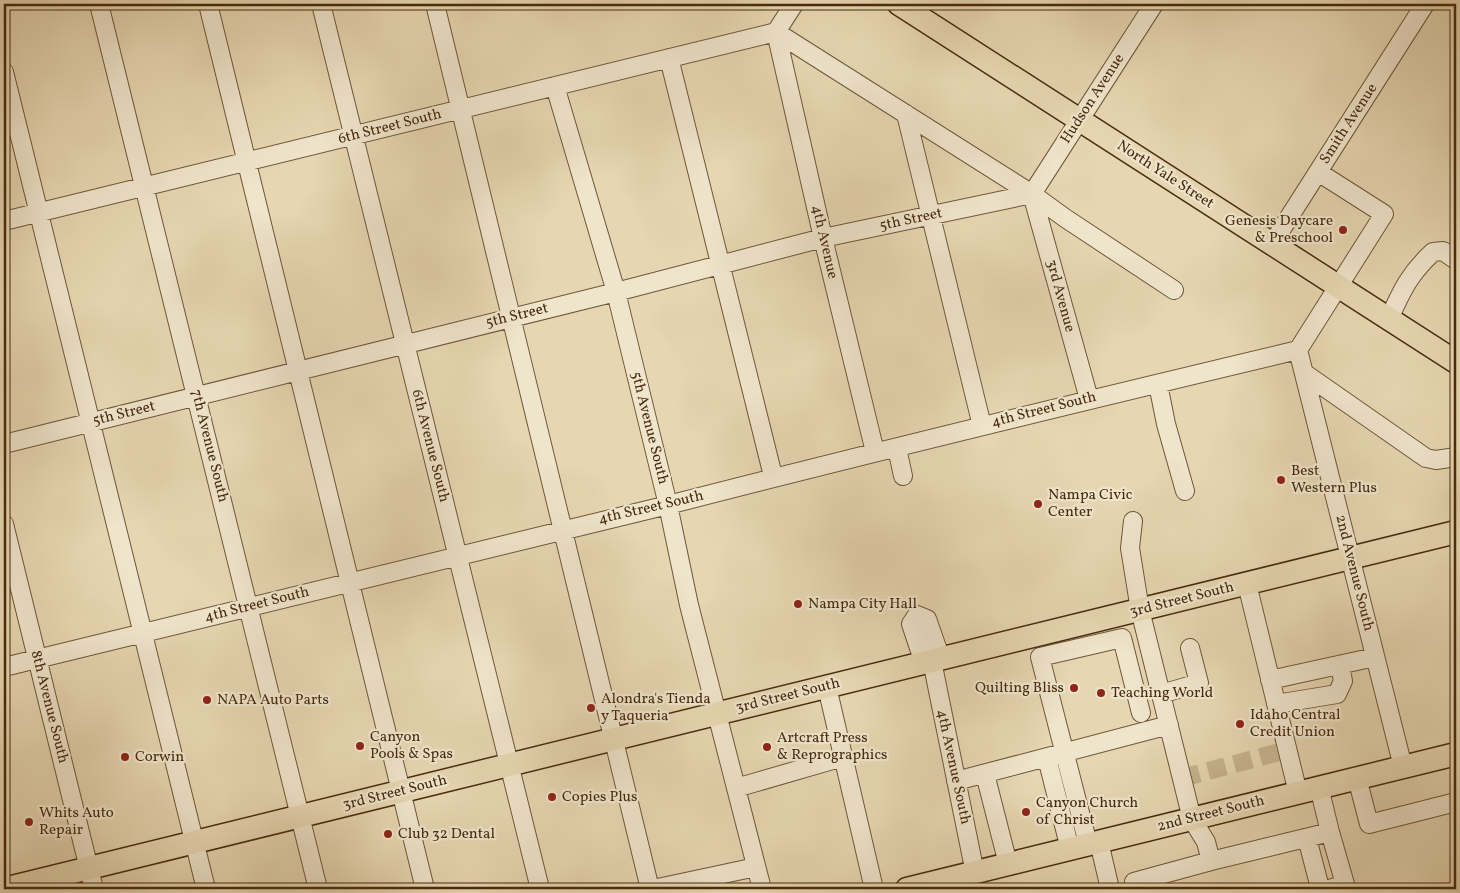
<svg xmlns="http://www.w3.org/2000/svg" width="1460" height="893" font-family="Vollkorn,serif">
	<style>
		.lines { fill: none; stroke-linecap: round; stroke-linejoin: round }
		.minor-tunnel { stroke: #c6b490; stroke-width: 18; stroke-dasharray: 18 9; stroke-linecap: butt }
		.minor-casing { stroke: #6f5637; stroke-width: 20 }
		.major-casing { stroke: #472b0e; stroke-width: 25 }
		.minor { stroke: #efe4cc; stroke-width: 18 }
		.major { stroke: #e6d6b1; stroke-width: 22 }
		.poi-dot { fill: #8f2418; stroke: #efe4cc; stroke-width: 2 }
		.labels { text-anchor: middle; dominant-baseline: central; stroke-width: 4.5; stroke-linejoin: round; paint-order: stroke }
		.street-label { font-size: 15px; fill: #472b0e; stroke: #efe4cc }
		.poi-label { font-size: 15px; fill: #472b0e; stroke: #efe4cc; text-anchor: start }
	</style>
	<rect width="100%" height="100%" fill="#e6d6b1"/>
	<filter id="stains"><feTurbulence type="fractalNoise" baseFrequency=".004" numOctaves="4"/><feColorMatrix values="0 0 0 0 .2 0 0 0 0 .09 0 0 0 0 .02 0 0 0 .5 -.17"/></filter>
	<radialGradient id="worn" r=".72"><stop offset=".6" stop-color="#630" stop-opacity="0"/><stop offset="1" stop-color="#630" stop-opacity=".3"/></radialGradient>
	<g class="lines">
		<path class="minor-tunnel" d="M 1182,778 L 1287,750"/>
		<g class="minor-casing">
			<path id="minor" d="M 99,4 L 318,889
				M 208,4 L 425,889
				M 321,4 L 540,889
				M 435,4 L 650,889
				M 776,32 L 1032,194 L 1065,218 L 1174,290
				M 776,32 L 823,238 L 875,452
				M 776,32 L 794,4
				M 669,58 L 773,476
				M 4,72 L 206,889
				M 555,86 L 616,292 L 668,505 L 689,605 L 762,889
				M 906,114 L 982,426
				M 1032,194 L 1154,4
				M 1032,194 L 1089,399
				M 4,221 L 776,32
				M 1272,244 L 1425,4
				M 1389,319 C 1402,290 1410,273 1433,252 L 1443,251 L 1456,260
				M 1298,350 L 1403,767
				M 1298,350 L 1384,214 L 1318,172
				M 1304,373 L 1426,458 L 1436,460 L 1456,457
				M 1158,384 L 1166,424 L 1185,491
				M 4,444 L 616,292 L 823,238 L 1032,194
				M 897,448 L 903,476
				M 1133,521 L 1130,548 L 1140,610 L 1192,819 L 1206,842 L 1211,861 L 1330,832 L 1319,787
				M 4,524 L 94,889
				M 1247,584 L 1298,793
				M 932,661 L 975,873
				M 924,663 L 911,624 L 917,615 L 927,619 L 941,659
				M 4,667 L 668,505 C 877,451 1088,400 1298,350
				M 1270,680 L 1375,657
				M 827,687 L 874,889
				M 1161,694 L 1199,683 L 1190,648
				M 1276,704 L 1337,694 L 1343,681 L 1340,665
				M 1047,758 L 1070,849
				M 985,774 L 1008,864
				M 1357,778 L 1369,824 L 1456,802
				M 956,781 L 1169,725
				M 736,788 L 843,757
				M 1307,838 L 1319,884 L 1323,889
				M 1099,842 L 1110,889
				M 1088,844 L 1040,657 L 1122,638 L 1141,713
				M 1134,882 L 1211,861
				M 653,889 L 756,867
				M 1329,889 L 1345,884 L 1330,832"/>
		</g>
		<g class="major-casing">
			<path id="major" d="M 899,4 L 1456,362
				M 4,889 L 1456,532
				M 907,889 L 1456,754"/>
		</g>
		<use href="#minor" class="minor"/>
		<use href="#major" class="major"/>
	</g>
	<g class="poi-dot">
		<circle cx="1343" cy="230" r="5"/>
		<circle cx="1281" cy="480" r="5"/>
		<circle cx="1038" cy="504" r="5"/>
		<circle cx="798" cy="604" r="5"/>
		<circle cx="1074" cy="688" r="5"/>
		<circle cx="1101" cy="693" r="5"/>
		<circle cx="207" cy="700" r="5"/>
		<circle cx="591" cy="708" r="5"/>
		<circle cx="1240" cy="724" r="5"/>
		<circle cx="360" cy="746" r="5"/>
		<circle cx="767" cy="747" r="5"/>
		<circle cx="125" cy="757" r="5"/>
		<circle cx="552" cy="797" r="5"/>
		<circle cx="1026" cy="812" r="5"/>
		<circle cx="29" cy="822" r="5"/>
		<circle cx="388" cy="834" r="5"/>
	</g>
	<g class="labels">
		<g class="street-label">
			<text transform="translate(1093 99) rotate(-57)">Hudson Avenue</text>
			<text transform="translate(1349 124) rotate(-57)">Smith Avenue</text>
			<text transform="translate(390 127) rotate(-14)">6th Street South</text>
			<text transform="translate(1165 175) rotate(33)">North Yale Street</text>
			<text transform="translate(911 220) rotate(-12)">5th Street</text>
			<text transform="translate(824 242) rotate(77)">4th Avenue</text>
			<text transform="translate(1060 296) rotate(75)">3rd Avenue</text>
			<text transform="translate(517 316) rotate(-14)">5th Street</text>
			<text transform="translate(1044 410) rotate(-14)">4th Street South</text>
			<text transform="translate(124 414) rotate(-14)">5th Street</text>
			<text transform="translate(649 428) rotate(76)">5th Avenue South</text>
			<text transform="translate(209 446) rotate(76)">7th Avenue South</text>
			<text transform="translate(430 446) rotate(76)">6th Avenue South</text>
			<text transform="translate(651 508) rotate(-13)">4th Street South</text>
			<text transform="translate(1354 573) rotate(76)">2nd Avenue South</text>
			<text transform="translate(1182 600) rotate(-14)">3rd Street South</text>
			<text transform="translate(257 605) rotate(-14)">4th Street South</text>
			<text transform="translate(788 696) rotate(-14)">3rd Street South</text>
			<text transform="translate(49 707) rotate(76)">8th Avenue South</text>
			<text transform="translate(953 767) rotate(78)">4th Avenue South</text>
			<text transform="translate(395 793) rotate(-14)">3rd Street South</text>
			<text transform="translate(1211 814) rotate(-14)">2nd Street South</text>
		</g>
		<g class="poi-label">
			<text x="1333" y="221" text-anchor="end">Genesis Daycare<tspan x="1333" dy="17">&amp; Preschool</tspan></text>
			<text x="1291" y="471">Best<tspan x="1291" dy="17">Western Plus</tspan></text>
			<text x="1048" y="495">Nampa Civic<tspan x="1048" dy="17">Center</tspan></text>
			<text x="808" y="604">Nampa City Hall</text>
			<text x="1064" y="688" text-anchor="end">Quilting Bliss</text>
			<text x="1111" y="693">Teaching World</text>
			<text x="601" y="699">Alondra's Tienda<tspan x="601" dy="17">y Taqueria</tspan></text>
			<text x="217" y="700">NAPA Auto Parts</text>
			<text x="1250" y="715">Idaho Central<tspan x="1250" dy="17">Credit Union</tspan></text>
			<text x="370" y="737">Canyon<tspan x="370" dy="17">Pools &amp; Spas</tspan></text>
			<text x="777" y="738">Artcraft Press<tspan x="777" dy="17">&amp; Reprographics</tspan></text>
			<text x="135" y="757">Corwin</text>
			<text x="562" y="797">Copies Plus</text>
			<text x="1036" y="803">Canyon Church<tspan x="1036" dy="17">of Christ</tspan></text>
			<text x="39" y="813">Whits Auto<tspan x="39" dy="17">Repair</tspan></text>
			<text x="398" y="834">Club 32 Dental</text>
		</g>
	</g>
	<rect width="1460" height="893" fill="none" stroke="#e6d6b1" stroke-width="20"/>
	<rect x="5" y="5" width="1450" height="883" fill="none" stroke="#472b0e" stroke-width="2.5"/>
	<rect x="10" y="10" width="1440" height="873" fill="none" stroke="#472b0e"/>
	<rect width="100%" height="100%" filter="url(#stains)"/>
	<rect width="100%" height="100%" fill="url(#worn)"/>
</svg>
